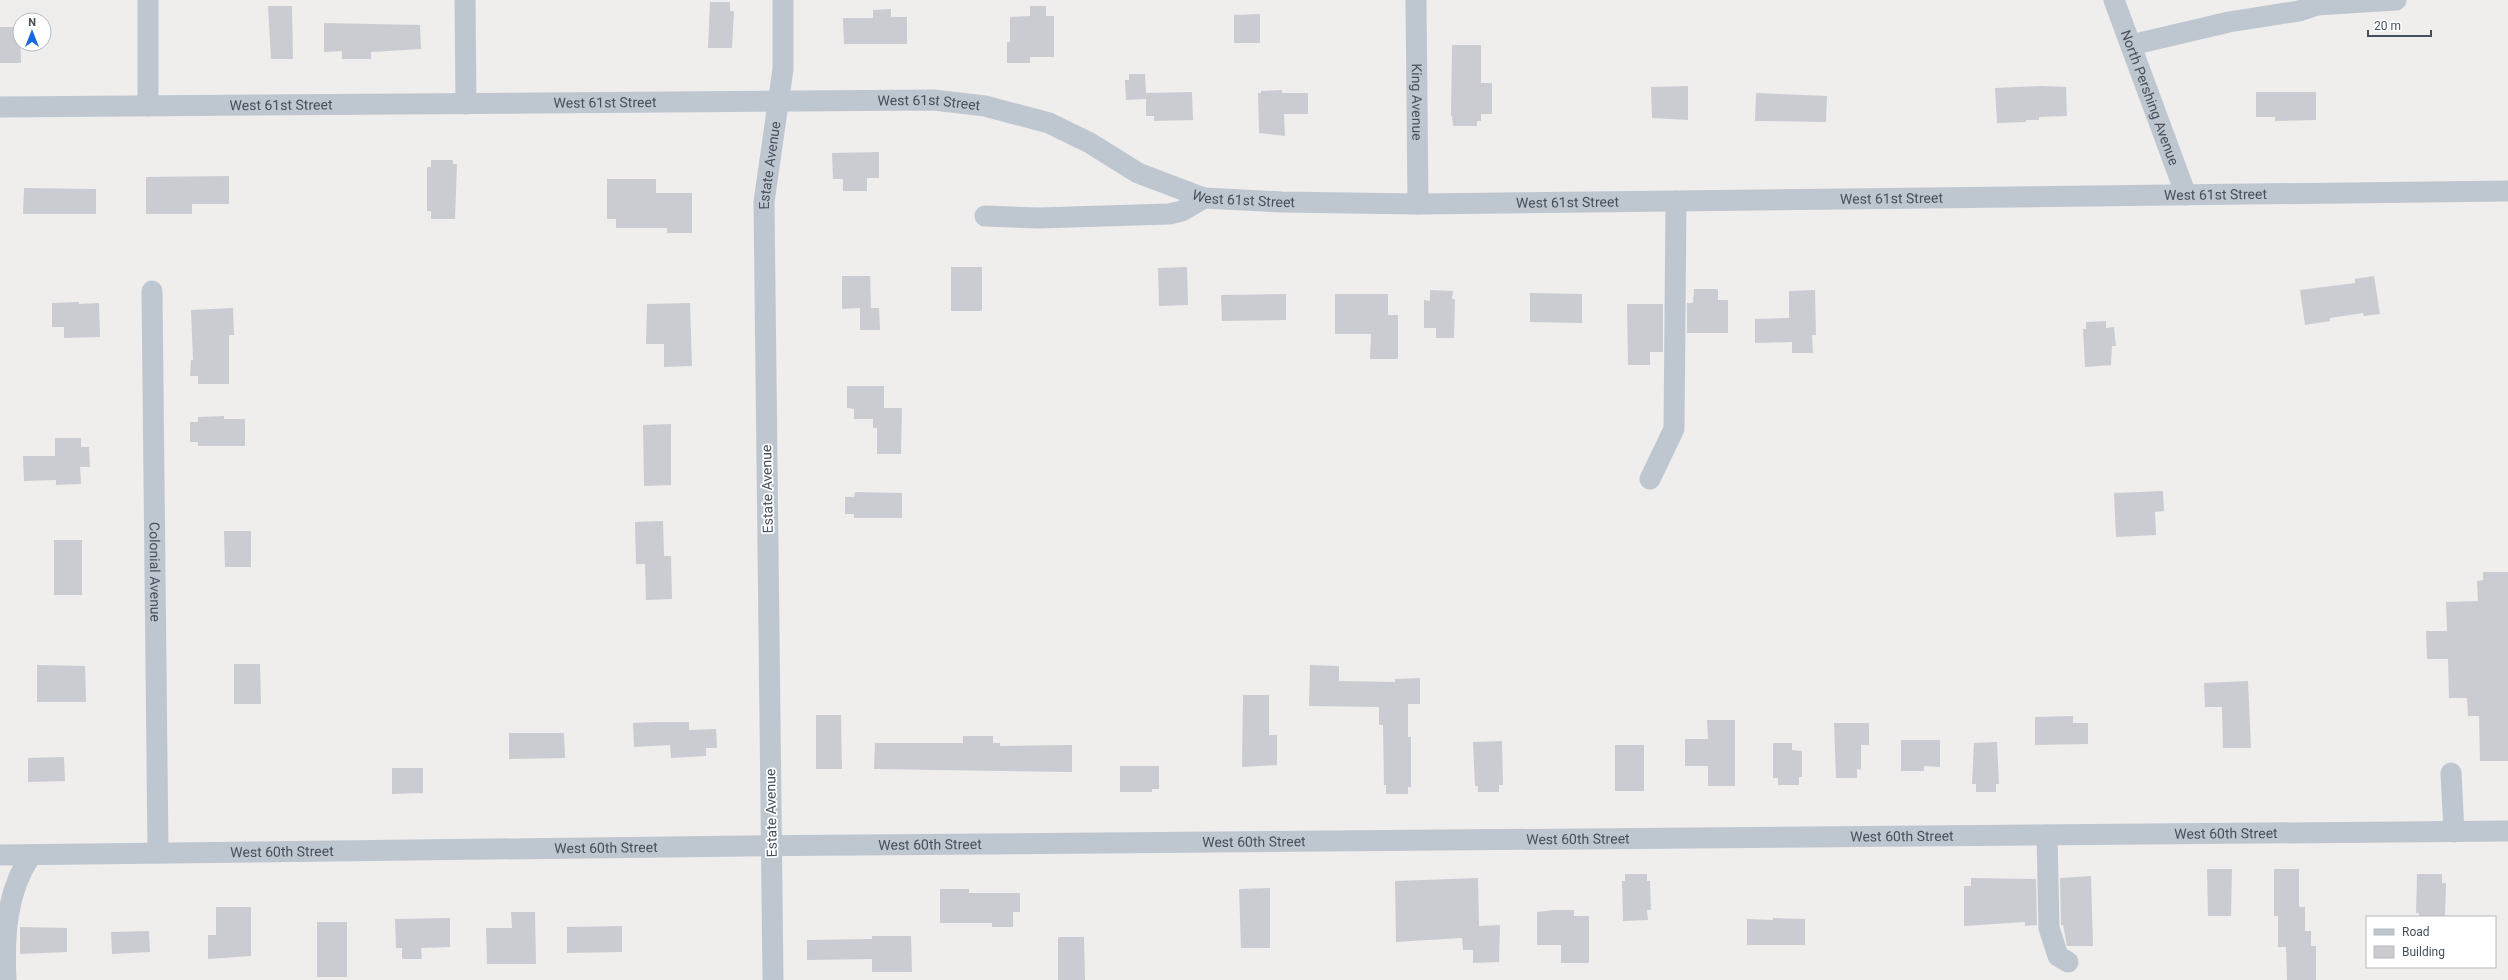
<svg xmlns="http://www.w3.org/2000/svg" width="2508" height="980" font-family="Roboto,sans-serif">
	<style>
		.building { fill: #caccd2 }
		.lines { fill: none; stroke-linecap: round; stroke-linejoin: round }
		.minor { stroke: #bec7d0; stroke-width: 21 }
		.labels { text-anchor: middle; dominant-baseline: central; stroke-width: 3.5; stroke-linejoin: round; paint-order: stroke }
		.street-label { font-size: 14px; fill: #46505b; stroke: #fff }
	</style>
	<rect width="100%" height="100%" fill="#f0eded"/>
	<path class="building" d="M 710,2 L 730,2 L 730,11 L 734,11 L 732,48 L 708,48 Z
		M 268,6 L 292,6 L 293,59 L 271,59 Z
		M 1030,6 L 1046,6 L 1046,16 L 1054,16 L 1054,57 L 1030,57 L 1030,63 L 1007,63 L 1007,42 L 1010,42 L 1010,17 L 1030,16 Z
		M 891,9 L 891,17 L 907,17 L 907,44 L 844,44 L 843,18 L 873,18 L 873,10 Z
		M 1260,14 L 1260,43 L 1234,43 L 1234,15 Z
		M 324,23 L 420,25 L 421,49 L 371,52 L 371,59 L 342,59 L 342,51 L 324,52 Z
		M 0,27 L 20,27 L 21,63 L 0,63 Z
		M 1452,45 L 1481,45 L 1481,83 L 1492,83 L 1492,114 L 1481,114 L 1481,121 L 1477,121 L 1477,126 L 1453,126 L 1452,116 L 1451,116 Z
		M 1129,74 L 1145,74 L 1146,93 L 1192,92 L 1193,120 L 1154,121 L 1154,116 L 1146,116 L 1146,99 L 1126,100 L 1125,80 L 1129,80 Z
		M 1688,86 L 1688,120 L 1652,118 L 1651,87 Z
		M 2042,86 L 2066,87 L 2067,116 L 2039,117 L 2039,120 L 2026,120 L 2026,122 L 1997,123 L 1995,88 Z
		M 1282,90 L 1282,93 L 1308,93 L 1308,114 L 1284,114 L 1285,136 L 1259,133 L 1258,93 L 1261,93 L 1261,91 Z
		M 2256,92 L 2316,92 L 2316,120 L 2275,121 L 2275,117 L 2256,117 Z
		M 1756,93 L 1827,96 L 1826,122 L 1755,121 Z
		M 879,152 L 879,178 L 867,178 L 867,191 L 843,191 L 843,179 L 833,179 L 832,153 Z
		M 431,160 L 453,160 L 453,164 L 457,164 L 455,219 L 431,219 L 431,211 L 427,211 L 427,167 L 431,167 Z
		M 229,176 L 229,204 L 192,204 L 192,214 L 146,214 L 146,177 Z
		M 607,179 L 656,179 L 656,193 L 692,193 L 692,233 L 667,233 L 667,228 L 616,228 L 616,219 L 607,219 Z
		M 24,188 L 96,189 L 96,214 L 23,214 Z
		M 951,267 L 982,267 L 982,311 L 951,311 Z
		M 1187,267 L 1188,305 L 1159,306 L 1158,268 Z
		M 842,276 L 870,276 L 871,308 L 879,308 L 880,330 L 860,330 L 860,308 L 842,309 Z
		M 2374,276 L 2380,314 L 2364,316 L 2363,313 L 2330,318 L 2330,321 L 2305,325 L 2300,290 L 2355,283 L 2355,279 Z
		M 1694,289 L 1718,289 L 1718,300 L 1728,300 L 1728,333 L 1687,333 L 1687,303 L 1693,303 Z
		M 1430,290 L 1453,291 L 1452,299 L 1455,299 L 1454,338 L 1436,338 L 1436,328 L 1424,328 L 1424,300 L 1430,301 Z
		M 1815,290 L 1816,335 L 1812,335 L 1813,353 L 1792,353 L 1792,342 L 1755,343 L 1755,319 L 1789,318 L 1789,291 Z
		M 1530,293 L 1582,294 L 1582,323 L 1530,322 Z
		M 1286,294 L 1286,320 L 1222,321 L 1221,295 Z
		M 1335,294 L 1388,294 L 1388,315 L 1398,315 L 1398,359 L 1370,359 L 1371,334 L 1335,334 Z
		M 79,302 L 79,304 L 99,303 L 100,337 L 64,338 L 64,327 L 52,327 L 52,303 Z
		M 690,303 L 692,366 L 664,367 L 664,344 L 646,344 L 647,304 Z
		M 1627,304 L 1663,304 L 1663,352 L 1650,352 L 1650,365 L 1628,365 Z
		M 233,308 L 234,335 L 229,335 L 229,384 L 198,384 L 198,376 L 190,376 L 191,360 L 193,360 L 191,310 Z
		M 2106,321 L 2106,328 L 2114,327 L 2116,346 L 2112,346 L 2111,365 L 2085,367 L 2083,329 L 2086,329 L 2086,322 Z
		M 847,386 L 884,386 L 884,408 L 902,408 L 901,454 L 877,454 L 877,428 L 873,428 L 873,419 L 854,419 L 854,409 L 847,408 Z
		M 224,416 L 224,419 L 245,419 L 245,446 L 198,446 L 198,442 L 190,442 L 190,422 L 198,422 L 198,417 Z
		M 671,424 L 671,485 L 644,486 L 643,425 Z
		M 55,438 L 81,438 L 81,447 L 89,447 L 90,467 L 80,467 L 81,484 L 56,485 L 56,480 L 24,481 L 23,456 L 55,456 Z
		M 2163,491 L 2164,511 L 2155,512 L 2156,535 L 2116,537 L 2114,493 Z
		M 855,492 L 902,493 L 902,518 L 854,518 L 854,514 L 845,514 L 845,497 L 854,497 Z
		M 663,521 L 664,556 L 671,556 L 672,599 L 646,600 L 645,564 L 636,564 L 635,522 Z
		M 224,531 L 251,531 L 251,567 L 225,567 Z
		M 54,540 L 82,540 L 82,595 L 54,595 Z
		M 2483,572 L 2508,572 L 2508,761 L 2480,761 L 2479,716 L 2468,716 L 2467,698 L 2449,698 L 2448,659 L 2427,659 L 2426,631 L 2447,631 L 2446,602 L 2478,601 L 2477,581 L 2483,580 Z
		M 234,664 L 260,664 L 261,704 L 234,704 Z
		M 37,665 L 85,666 L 86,702 L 37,702 Z
		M 1310,665 L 1339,666 L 1339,681 L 1395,682 L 1395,679 L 1420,678 L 1420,704 L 1408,704 L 1408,737 L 1411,737 L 1411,787 L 1408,787 L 1408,794 L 1386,794 L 1386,785 L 1384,785 L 1383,725 L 1379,725 L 1379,707 L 1309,706 Z
		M 2248,681 L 2251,748 L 2223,748 L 2222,707 L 2205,707 L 2204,683 Z
		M 1243,695 L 1269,695 L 1269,735 L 1277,735 L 1277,765 L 1242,767 Z
		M 816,715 L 841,715 L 842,769 L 816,769 Z
		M 2073,716 L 2073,723 L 2088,723 L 2088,744 L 2035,745 L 2035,717 Z
		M 1707,720 L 1735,720 L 1735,786 L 1708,786 L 1708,766 L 1685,766 L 1685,739 L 1708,739 Z
		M 657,722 L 689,722 L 689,730 L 716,729 L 717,748 L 706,748 L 706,756 L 671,758 L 670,745 L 634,747 L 633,723 Z
		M 1834,723 L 1869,723 L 1869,745 L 1861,745 L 1861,770 L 1857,769 L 1857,778 L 1836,778 Z
		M 509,733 L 564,733 L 565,758 L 509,759 Z
		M 963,736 L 993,736 L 993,743 L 1000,743 L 1000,746 L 1072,745 L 1072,772 L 874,769 L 875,743 L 963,743 Z
		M 1901,740 L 1940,740 L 1940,767 L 1924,766 L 1924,771 L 1901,771 Z
		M 1502,741 L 1503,785 L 1499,785 L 1499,792 L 1478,792 L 1478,786 L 1475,786 L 1473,742 Z
		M 1997,742 L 1999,784 L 1996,784 L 1996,792 L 1976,792 L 1976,784 L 1972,784 L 1974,743 Z
		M 1773,743 L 1792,743 L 1792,750 L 1802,751 L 1802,777 L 1799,777 L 1799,785 L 1778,785 L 1778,778 L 1773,778 Z
		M 1615,745 L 1644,745 L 1644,791 L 1615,791 Z
		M 64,757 L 65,781 L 28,782 L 28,758 Z
		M 1120,766 L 1159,766 L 1159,789 L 1152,789 L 1152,792 L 1120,792 Z
		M 392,768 L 423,768 L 423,793 L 392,794 Z
		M 2207,869 L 2232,869 L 2231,916 L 2208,916 Z
		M 2274,869 L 2299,869 L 2299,907 L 2305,907 L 2305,931 L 2311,931 L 2311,946 L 2316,946 L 2316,980 L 2287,980 L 2286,947 L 2278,947 L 2278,916 L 2274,916 Z
		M 1625,874 L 1647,874 L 1647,881 L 1650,881 L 1651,910 L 1647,910 L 1648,920 L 1623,921 L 1622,881 L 1625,881 Z
		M 2417,874 L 2442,874 L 2442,883 L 2446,883 L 2445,917 L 2419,917 L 2419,913 L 2416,913 Z
		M 2091,876 L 2093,946 L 2067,946 L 2063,925 L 2061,925 L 2060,878 Z
		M 1478,878 L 1479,926 L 1500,925 L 1499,962 L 1473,963 L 1473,950 L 1463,950 L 1462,938 L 1396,942 L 1395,881 Z
		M 1971,878 L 2036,879 L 2037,925 L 2025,926 L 2025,922 L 1964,926 L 1964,886 L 1971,886 Z
		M 1270,888 L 1270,948 L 1241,948 L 1239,889 Z
		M 940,889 L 969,889 L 969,893 L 1020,893 L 1020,912 L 1013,912 L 1013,927 L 992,927 L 992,923 L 940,923 Z
		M 216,907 L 251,907 L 251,956 L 208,959 L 208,935 L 216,935 Z
		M 1555,910 L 1574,910 L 1574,916 L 1589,916 L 1589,963 L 1561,963 L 1561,945 L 1537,945 L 1537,912 Z
		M 511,912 L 535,912 L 536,964 L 487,964 L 486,928 L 512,928 Z
		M 450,918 L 450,947 L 421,948 L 422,959 L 402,959 L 402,948 L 396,948 L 395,919 Z
		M 1773,918 L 1805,919 L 1805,945 L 1747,945 L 1747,919 L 1773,920 Z
		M 317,922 L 347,922 L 347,977 L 317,977 Z
		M 622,926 L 622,952 L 567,953 L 567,927 Z
		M 20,927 L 67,928 L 67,952 L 20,954 Z
		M 149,931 L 150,952 L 112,954 L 111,932 Z
		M 872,936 L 911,936 L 912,972 L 872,972 L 872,959 L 807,960 L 807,940 L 872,939 Z
		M 1058,937 L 1084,937 L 1085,980 L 1058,980 Z"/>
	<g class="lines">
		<g class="minor">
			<path d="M 148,0 L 148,106"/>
			<path d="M 465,0 L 466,104"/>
			<path id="s1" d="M 1416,0 L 1418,204"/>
			<path id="s2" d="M 2114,0 L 2186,195"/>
			<path d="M 2317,0 L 2317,5 L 2396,0"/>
			<path d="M 2131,45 L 2229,22 L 2299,11 L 2317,5"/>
			<path id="s3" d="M 0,107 L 934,100 L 985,106 L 1049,123 L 1090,143 L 1138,173 L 1204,198 L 1282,202 L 1418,204 L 2508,191"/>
			<path d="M 985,216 L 1038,218 L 1169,214 L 1182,211 L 1204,198"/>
			<path id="s4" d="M 152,291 L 158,853"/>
			<path d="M 1650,479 L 1674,429 L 1676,201"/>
			<path d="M 2451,773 L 2454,832"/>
			<path d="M 2047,835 L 2049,928 L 2058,956 L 2068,962"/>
			<path id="s5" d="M 0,855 L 747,846 L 2508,831"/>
			<path d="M 6,980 C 4,936 6,892 31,855"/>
			<path id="s6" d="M 773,980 L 764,202 L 783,69 L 783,0"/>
		</g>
	</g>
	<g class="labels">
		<g class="street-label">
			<text stroke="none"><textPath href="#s2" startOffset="104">North Pershing Avenue</textPath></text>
			<text stroke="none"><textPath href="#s1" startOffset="102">King Avenue</textPath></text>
			<text stroke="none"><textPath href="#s3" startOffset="605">West 61st Street</textPath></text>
			<text stroke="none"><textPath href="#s3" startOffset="929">West 61st Street</textPath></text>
			<text stroke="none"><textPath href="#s3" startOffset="281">West 61st Street</textPath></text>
			<text stroke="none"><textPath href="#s6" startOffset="815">Estate Avenue</textPath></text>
			<text stroke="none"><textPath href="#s3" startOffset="2236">West 61st Street</textPath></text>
			<text stroke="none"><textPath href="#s3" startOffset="1264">West 61st Street</textPath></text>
			<text stroke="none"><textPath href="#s3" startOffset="1912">West 61st Street</textPath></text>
			<text stroke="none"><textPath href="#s3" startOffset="1588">West 61st Street</textPath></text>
			<text transform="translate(767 489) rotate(-91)">Estate Avenue</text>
			<text stroke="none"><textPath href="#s4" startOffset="281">Colonial Avenue</textPath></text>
			<text transform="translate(771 813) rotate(-91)">Estate Avenue</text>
			<text stroke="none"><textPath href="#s5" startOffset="2226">West 60th Street</textPath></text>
			<text stroke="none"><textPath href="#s5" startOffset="1902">West 60th Street</textPath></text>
			<text stroke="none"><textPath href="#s5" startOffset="1578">West 60th Street</textPath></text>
			<text stroke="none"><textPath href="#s5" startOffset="1254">West 60th Street</textPath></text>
			<text stroke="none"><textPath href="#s5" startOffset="930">West 60th Street</textPath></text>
			<text stroke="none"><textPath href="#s5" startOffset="606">West 60th Street</textPath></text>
			<text stroke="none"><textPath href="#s5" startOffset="282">West 60th Street</textPath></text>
		</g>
	</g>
	<rect x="2366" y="916" width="130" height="52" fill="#ffffff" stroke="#b5b9bd"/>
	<rect x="2374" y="929" width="20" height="6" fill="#bec7d0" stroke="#b5b9bd"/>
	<text x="2402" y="936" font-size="12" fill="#46505b">Road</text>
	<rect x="2374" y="946" width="20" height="12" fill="#caccd2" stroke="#b5b9bd"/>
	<text x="2402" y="956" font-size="12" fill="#46505b">Building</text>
	<g transform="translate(32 32)"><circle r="19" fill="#ffffff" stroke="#b5b9bd"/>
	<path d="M0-3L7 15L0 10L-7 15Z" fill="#1969de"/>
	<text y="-6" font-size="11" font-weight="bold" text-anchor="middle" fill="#46505b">N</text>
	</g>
	<path d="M2368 30v6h63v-6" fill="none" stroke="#46505b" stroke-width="2"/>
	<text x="2374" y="30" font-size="12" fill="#46505b" stroke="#ffffff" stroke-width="3" paint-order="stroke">20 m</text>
</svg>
